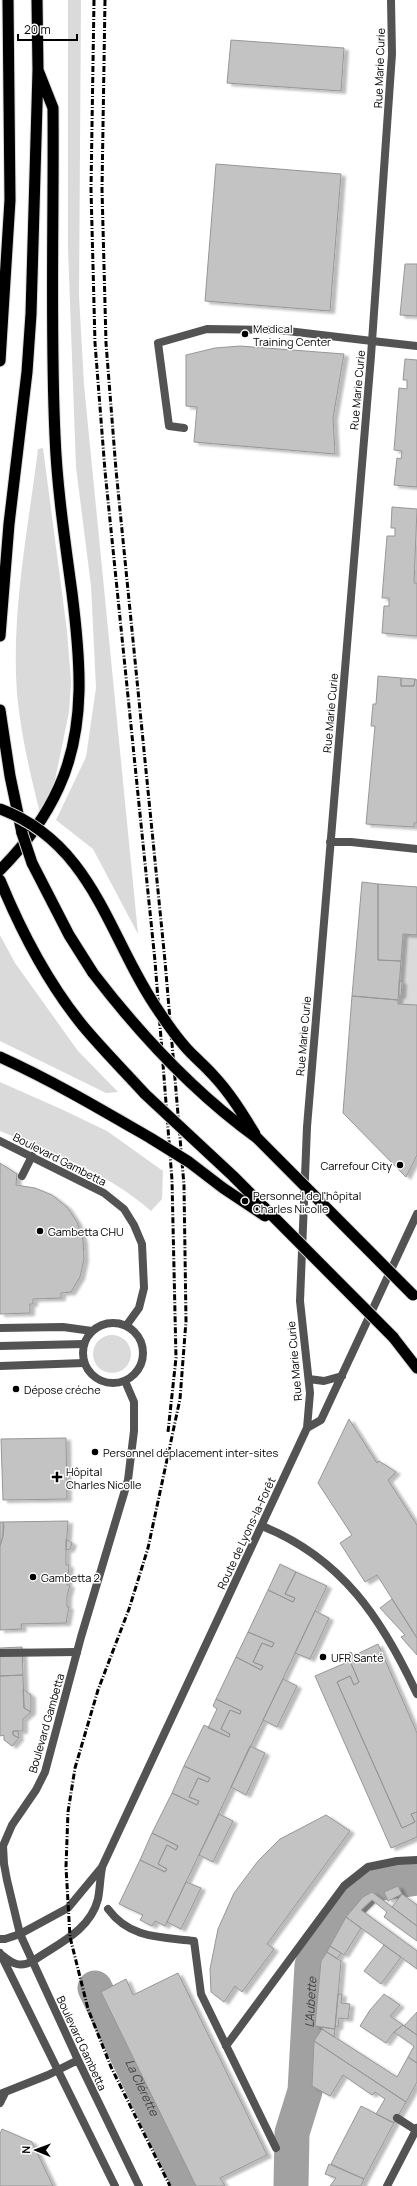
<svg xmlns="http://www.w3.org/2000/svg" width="417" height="2186" font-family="Manrope,sans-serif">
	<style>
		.green { fill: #dadada }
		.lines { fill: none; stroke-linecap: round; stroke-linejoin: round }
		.river { stroke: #a1a1a1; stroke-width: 35 }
		.building { fill: #c3c3c3; stroke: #979797; filter: url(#shadow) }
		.trunk-casing { stroke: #dbdbdb; stroke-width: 13 }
		.service { stroke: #535353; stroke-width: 8 }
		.minor { stroke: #535353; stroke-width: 8 }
		.tertiary { stroke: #535353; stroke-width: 8 }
		.trunk { stroke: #000; stroke-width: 11 }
		.rail { stroke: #000; stroke-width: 3; stroke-dasharray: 6 2 1 2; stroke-linecap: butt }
		.trunk-bridge-casing { stroke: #dbdbdb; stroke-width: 13; stroke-linecap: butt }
		.trunk-bridge { stroke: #000; stroke-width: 11 }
		.poi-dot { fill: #000; stroke: #fff; stroke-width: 1.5 }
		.labels { text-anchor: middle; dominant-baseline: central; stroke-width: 3; stroke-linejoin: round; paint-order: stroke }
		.street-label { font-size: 11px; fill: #000; stroke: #fff }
		.poi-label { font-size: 11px; fill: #000; stroke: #fff; text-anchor: start }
		.water-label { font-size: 12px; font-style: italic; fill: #424242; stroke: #fff }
	</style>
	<defs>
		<filter id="shadow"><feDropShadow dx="4.5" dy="2.5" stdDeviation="1" flood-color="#0004"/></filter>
	</defs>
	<rect width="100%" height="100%" fill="#fff"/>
	<path class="green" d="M 68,0 L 81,0 L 79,296 L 84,385 L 138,934 L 93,849 L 56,820 L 86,757 L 96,688 L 91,586 L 76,467 L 68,248 Z
		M 43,448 L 67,631 L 71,682 L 69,712 L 54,785 L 40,813 C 30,773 21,735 17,694 C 11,612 28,530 38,449 Z
		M 403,934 L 417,935 L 417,1005 L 398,1004 L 399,996 L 401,995 L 402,982 L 399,981 Z
		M 0,935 L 15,963 L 78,1051 L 118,1092 L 106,1093 L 0,1041 Z
		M 0,1082 L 61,1109 L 107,1131 L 163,1171 L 162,1199 L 151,1211 C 108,1173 52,1152 0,1131 Z
		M93 1354a19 19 0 1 1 38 0a19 19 0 1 1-38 0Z"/>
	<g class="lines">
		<g class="river">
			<path id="s1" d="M 95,1988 L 190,2186"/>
			<path id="s2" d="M 291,2186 L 292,2133 L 305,2091 L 312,1965 L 342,1912 L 368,1885 L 417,1878"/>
		</g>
	</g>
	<path class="building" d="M 231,40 L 344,48 L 341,91 L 227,83 Z
		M 216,164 L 341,174 L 330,311 L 205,301 Z
		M 405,264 L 417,264 L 417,316 L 400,315 Z
		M 240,346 L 344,354 L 333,418 L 335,454 L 194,442 L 197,407 L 186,406 L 186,355 L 215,348 Z
		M 405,359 L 417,360 L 417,487 L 394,485 L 397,458 L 401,459 L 402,451 L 394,450 L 399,388 L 407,389 L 407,380 L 403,380 Z
		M 392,507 L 417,509 L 414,583 L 417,583 L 417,636 L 382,633 L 384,606 L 389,606 L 389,598 L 382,598 L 387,536 L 395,536 L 395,528 L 391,528 Z
		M 378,676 L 401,678 L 401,686 L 414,686 L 415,679 L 417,680 L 417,823 L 414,823 L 414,827 L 366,824 L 375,726 L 371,726 L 373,704 L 376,704 Z
		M 401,678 L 415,679 L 414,686 L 401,686 Z
		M 362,882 L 378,884 L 378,960 L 401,961 L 398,1000 L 352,996 Z
		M 378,884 L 417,887 L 417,935 L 403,934 L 401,961 L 378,960 Z
		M 399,981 L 402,982 L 401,996 L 399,996 Z
		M 352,996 L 398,1000 L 398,1004 L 417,1005 L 417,1155 L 406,1177 L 343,1113 Z
		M 0,1163 L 17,1174 L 16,1185 L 35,1188 L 52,1195 L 67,1207 L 77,1222 L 83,1240 L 84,1259 L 80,1277 L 71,1292 L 61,1293 L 61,1298 L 33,1299 L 33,1304 L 30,1304 L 30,1313 L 0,1314 Z
		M 349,1419 L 377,1463 L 379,1461 L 396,1472 L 388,1480 L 417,1525 L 417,1638 L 377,1575 L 365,1582 L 340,1543 L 352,1535 L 318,1483 Z
		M 66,1438 L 67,1499 L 3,1500 L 1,1439 Z
		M 68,1521 L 66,1550 L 66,1565 L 69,1565 L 67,1585 L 70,1585 L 67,1596 L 67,1607 L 69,1607 L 66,1623 L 21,1624 L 22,1629 L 0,1630 L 0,1546 L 3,1536 L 3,1522 Z
		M 0,1522 L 3,1522 L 4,1525 L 3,1536 L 0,1546 Z
		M 66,1539 L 72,1543 L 70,1549 L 66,1550 Z
		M 280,1564 L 296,1572 L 285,1594 L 295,1598 L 293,1602 L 268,1590 Z
		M 296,1572 L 327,1586 L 165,1926 L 155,1921 L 152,1926 L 140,1920 L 143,1915 L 119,1904 L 140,1860 L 165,1872 L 167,1869 L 158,1864 L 167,1845 L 176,1850 L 178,1846 L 152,1833 L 172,1793 L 197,1805 L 199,1801 L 189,1797 L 198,1778 L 208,1782 L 210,1778 L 184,1766 L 204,1725 L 229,1737 L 230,1734 L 221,1729 L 230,1710 L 240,1714 L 241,1711 L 216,1699 L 236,1657 L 261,1670 L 263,1666 L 253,1662 L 262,1643 L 272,1647 L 274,1643 L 248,1632 L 268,1590 L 293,1602 L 295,1598 L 285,1594 Z
		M 392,1599 L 417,1638 L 417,1655 L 401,1637 L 405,1635 L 380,1608 Z
		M 315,1611 L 329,1618 L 310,1659 L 295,1653 Z
		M 248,1632 L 274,1643 L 272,1647 L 262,1643 L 253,1662 L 263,1666 L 261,1670 L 236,1657 Z
		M 378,1644 L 417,1733 L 417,1812 L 411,1814 L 415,1822 L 402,1828 L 337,1682 L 350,1676 L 354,1685 L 359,1682 L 347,1654 L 351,1652 L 353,1656 Z
		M 22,1647 L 23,1675 L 0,1676 L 0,1648 Z
		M 350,1661 L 359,1682 L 354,1685 L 350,1676 L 337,1682 L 402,1828 L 415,1822 L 411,1814 L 417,1812 L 417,1837 L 391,1848 L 315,1676 Z
		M 23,1675 L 24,1708 L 31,1712 L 23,1719 L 23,1731 L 13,1731 L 13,1735 L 19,1738 L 12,1746 L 4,1740 L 4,1735 L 0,1736 L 0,1676 Z
		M 283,1679 L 297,1686 L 277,1727 L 263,1720 Z
		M 23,1689 L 31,1695 L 31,1712 L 24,1708 Z
		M 216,1699 L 241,1711 L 240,1714 L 230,1710 L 221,1729 L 230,1734 L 229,1737 L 208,1728 L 217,1709 L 213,1706 Z
		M 13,1731 L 18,1731 L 19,1738 L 13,1735 Z
		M 250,1746 L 265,1753 L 246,1795 L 231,1787 Z
		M 184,1766 L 210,1778 L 208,1782 L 198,1778 L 189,1797 L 199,1801 L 197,1805 L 172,1793 Z
		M 219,1814 L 233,1821 L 213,1862 L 199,1855 Z
		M 326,1815 L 350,1831 L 267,1944 L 274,1949 L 242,1992 L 235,1986 L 224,2002 L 211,1992 L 210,1969 L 218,1929 L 234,1893 L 258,1861 L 280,1839 Z
		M 152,1833 L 178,1846 L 176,1850 L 167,1845 L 158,1864 L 167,1869 L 165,1872 L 140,1860 Z
		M 186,1882 L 201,1888 L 181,1929 L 167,1922 Z
		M 398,1886 L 402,1894 L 388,1901 L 384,1892 Z
		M 372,1892 L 417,1926 L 417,1941 L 384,1917 L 387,1912 L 372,1900 L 361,1910 L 417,1951 L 417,1969 L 346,1917 L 363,1897 Z
		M 402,1894 L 417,1905 L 417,1926 L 392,1907 Z
		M 346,1917 L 361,1928 L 344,1955 L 330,1946 Z
		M 384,1945 L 401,1957 L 381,1984 L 364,1971 Z
		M 330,1946 L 341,1953 L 337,1959 L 327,1952 Z
		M 327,1952 L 341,1961 L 335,2029 L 315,2026 L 321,1961 Z
		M 178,1973 L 267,2155 L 220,2178 L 225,2186 L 196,2186 L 101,1992 L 126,1979 L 133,1995 Z
		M 338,1994 L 342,1994 L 341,2003 L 350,2004 L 348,2019 L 339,2018 L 338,2027 L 335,2027 Z
		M 384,1994 L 400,2005 L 390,2016 L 403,2025 L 394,2032 L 386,2043 L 360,2026 L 370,2010 Z
		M 417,2012 L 417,2035 L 404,2026 Z
		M 403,2025 L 417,2035 L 417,2063 L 408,2057 L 414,2046 L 394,2032 Z
		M 322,2027 L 335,2029 L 334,2037 L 322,2029 Z
		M 322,2029 L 397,2077 L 408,2057 L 417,2063 L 417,2082 L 406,2102 L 314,2041 Z
		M 314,2041 L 406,2102 L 394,2123 L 376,2114 L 385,2099 L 375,2092 L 372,2095 L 343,2075 L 330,2096 L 312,2086 Z
		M 361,2106 L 394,2123 L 364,2179 L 331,2164 Z
		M 2,2129 L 32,2142 L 53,2186 L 0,2186 L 0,2134 Z
		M 329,2164 L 364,2179 L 361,2186 L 330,2186 L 336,2178 L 325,2174 Z"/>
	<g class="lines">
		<g class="trunk-casing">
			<path id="trunk" d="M 0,361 L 10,200 L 8,0
				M 0,636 L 9,524 L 27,372 L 31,314 L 38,70 L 37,0
				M 0,710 L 10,776 L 22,833
				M 32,863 L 69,935 L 93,973
				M 0,870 C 24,846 45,818 59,787 C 87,726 80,657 72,593 C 65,541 57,488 55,436 C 50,327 54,217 53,108 L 38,70
				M 0,880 C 21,931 48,983 83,1026 C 103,1050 125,1072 145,1094
				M 0,1057 C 53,1081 102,1110 152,1139
				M 393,1337 L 417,1368"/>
		</g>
		<path class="service" d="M 184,428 L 169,426 L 158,343 L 207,329 L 279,330 L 372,341
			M 22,1176 L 32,1156
			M 0,1328 L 63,1327 L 92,1331
			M 0,1653 L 77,1652
			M 108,1909 C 130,1939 161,1937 194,1941 L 201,1994 L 276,2148
			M 0,1939 L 5,1939 L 20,1934
			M 0,1953 L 115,2186
			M 2,1955 C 13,1964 20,1968 33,1961
			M 226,2046 L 344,1886 L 368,1867 L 397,1861 L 417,1860
			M 397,2118 L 416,2130"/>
		<path class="minor" d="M 372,341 L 417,346
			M 0,1346 L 84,1344
			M 0,1366 L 84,1363
			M 262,1526 C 342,1558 382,1619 417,1694"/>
		<path class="tertiary" d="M 330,842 L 351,842 L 417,849
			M 0,1141 L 104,1193 L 124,1209 L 134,1225 L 142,1244 L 144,1288 L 139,1308 L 126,1326
			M83 1353a30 30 0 1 1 60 0a30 30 0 1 1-60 0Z
			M 309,1379 L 324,1381 L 342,1376
			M 125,1381 L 134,1402 L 134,1431 L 128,1480 L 81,1637 L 45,1772 L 36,1790 L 12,1825 L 3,1846 L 4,1864 L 7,1880 L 20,1934 L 78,2060 L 139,2186
			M 307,1428 L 310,1393 L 300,1301 L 307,1127 L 371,356 L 392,54 L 391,0
			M 20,1934 L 68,1908 L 102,1867 L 307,1428 L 321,1420 L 417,1214
			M 33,1961 C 57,1944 90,1931 98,1899 C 100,1889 100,1878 102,1868
			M 0,2094 L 48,2075 L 78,2060
			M 0,2103 L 5,2093
			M 387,2186 L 417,2128"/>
		<use href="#trunk" class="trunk"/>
		<path class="rail" d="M 94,0 L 91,189 L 95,343 L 105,471 L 155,961 L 172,1180 L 176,1358 L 168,1432
			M 105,0 L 102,189 L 106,343 L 116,470 L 165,961 L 184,1185 L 186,1321 L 180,1399 L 148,1548 L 129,1609 L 98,1690 L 75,1768 L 68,1812 L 66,1867 L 70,1937 L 88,2009 L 111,2067 L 170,2186"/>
		<g class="trunk-bridge-casing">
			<path id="trunk-bridge" d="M 0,809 C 95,844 109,941 160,1013 C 170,1028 181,1044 194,1056 C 200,1062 207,1068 213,1075 C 230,1093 242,1113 255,1134
				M 22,833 L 32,863
				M 93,973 C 139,1033 196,1094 257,1138 L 413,1295
				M 145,1094 L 233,1176 L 393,1337
				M 152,1139 L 189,1162 L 223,1188 L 265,1216"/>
		</g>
		<use href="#trunk-bridge" class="trunk-bridge"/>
	</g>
	<g class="poi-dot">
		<circle cx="245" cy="334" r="4"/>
		<circle cx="400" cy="1165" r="4"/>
		<circle cx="245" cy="1201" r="4"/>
		<circle cx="40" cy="1231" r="4"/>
		<circle cx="16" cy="1389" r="4"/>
		<circle cx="95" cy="1452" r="4"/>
		<path d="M55 1471h4v4h4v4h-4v4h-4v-4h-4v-4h4z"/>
		<circle cx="33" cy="1577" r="4"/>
		<circle cx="323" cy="1657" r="4"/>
	</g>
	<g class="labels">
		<g class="street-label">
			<text transform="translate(379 68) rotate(-88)">Rue Marie Curie</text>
			<text transform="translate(357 390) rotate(-85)">Rue Marie Curie</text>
			<text transform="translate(330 713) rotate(-85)">Rue Marie Curie</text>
			<text transform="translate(303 1036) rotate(-85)">Rue Marie Curie</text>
			<text transform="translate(60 1159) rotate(27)">Boulevard Gambetta</text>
			<text transform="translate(294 1361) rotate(-95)">Rue Marie Curie</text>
			<text transform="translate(246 1533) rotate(-65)">Route de Lyons-la-Forêt</text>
			<text transform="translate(46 1723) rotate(-74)">Boulevard Gambetta</text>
			<text transform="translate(82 2043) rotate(65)">Boulevard Gambetta</text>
		</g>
		<g class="poi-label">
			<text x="253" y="328">Medical<tspan x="253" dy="13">Training Center</tspan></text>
			<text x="392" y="1165" text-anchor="end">Carrefour City</text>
			<text x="253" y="1195">Personnel de l'hôpital<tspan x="253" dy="13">Charles Nicolle</tspan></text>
			<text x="48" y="1231">Gambetta CHU</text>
			<text x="24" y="1389">Dépose créche</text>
			<text x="103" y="1452">Personnel déplacement inter-sites</text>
			<text x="66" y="1471">Hôpital<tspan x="66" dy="13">Charles Nicolle</tspan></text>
			<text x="41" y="1577">Gambetta 2</text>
			<text x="331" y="1657">UFR Santé</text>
		</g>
		<g class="water-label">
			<text stroke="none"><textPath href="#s2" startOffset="186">L'Aubette</textPath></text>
			<text stroke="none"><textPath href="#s1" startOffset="110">La Clérette</textPath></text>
		</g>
	</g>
	<g transform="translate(36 2150) rotate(271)" stroke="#ffffff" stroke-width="3" paint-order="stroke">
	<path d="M0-3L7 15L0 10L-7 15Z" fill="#000000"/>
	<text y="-6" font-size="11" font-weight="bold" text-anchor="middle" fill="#000000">N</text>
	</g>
	<path d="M18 34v6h59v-6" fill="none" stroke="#000000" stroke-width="2"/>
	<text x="24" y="34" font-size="12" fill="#000000" stroke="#ffffff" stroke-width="3" paint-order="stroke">20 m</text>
</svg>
